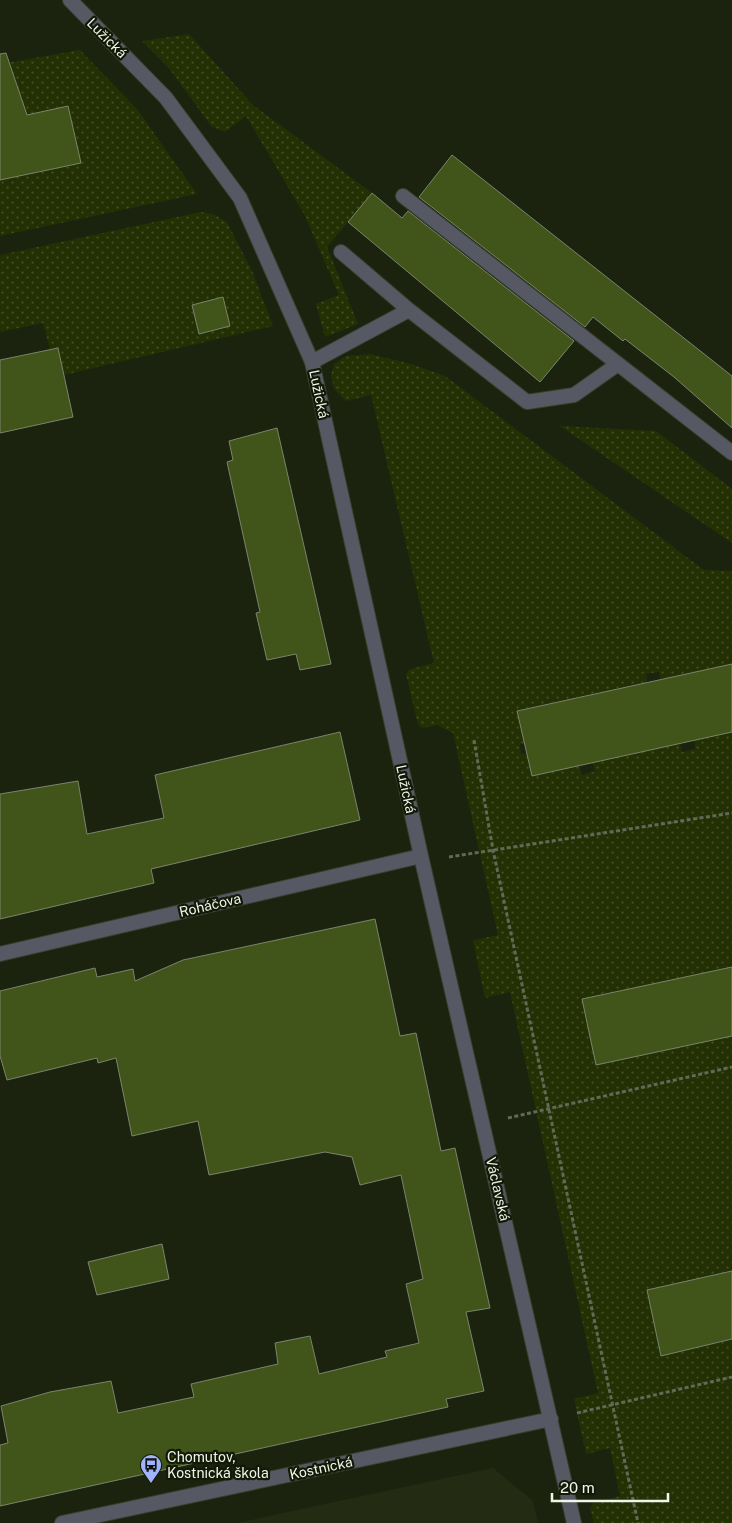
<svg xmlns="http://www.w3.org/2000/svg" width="732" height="1523" font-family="'Public Sans',sans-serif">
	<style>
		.built { fill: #232c12 }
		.green { fill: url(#green-dots) }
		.building { fill: #41551a; stroke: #7b846d }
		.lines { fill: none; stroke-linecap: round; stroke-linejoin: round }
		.service-casing { stroke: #39402e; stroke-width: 16 }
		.minor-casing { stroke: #39402e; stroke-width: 16 }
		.path { stroke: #626958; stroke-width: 3; stroke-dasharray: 4 2.5; stroke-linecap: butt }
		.service { stroke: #565963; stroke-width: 14 }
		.minor { stroke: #565963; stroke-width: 14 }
		.labels { text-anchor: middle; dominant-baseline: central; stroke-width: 4.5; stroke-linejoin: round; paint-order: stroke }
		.street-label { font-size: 14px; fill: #f0f5e9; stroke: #121907 }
		.poi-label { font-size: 14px; fill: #f0f5e9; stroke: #121907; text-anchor: start }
	</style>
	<defs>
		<pattern id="green-dots" width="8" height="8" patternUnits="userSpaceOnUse" patternTransform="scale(1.25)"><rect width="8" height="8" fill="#223003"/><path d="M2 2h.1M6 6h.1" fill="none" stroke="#424f28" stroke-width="1.8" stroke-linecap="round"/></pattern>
	</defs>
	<rect width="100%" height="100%" fill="#1b230f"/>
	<path class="built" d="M 493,1468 L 533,1501 L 538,1523 L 237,1523 Z"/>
	<path class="green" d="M 189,34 L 253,105 L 372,193 L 327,247 L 358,324 L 325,337 L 316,304 L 339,295 L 305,216 L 246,116 L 225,132 L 211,126 L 169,68 L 142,41 Z
		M 80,50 L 137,109 L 197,194 L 0,236 L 0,64 Z
		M 201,212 L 213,214 L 227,222 L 253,273 L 273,326 L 64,375 L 58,348 L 50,349 L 43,323 L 0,332 L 0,255 Z
		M 370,354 L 411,364 L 445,376 L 704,570 L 732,571 L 732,664 L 660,679 L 659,672 L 646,674 L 647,682 L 518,710 L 526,743 L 520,744 L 521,754 L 528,753 L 579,765 L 582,775 L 595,771 L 592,762 L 680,743 L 682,752 L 695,749 L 694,740 L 732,732 L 732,1523 L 594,1523 L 590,1508 L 593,1503 L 620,1496 L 610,1448 L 586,1454 L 574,1399 L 598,1393 L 510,992 L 485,998 L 473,940 L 498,935 L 453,733 L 437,725 L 423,728 L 418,725 L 406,674 L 410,669 L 434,663 L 371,395 L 346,401 L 334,389 L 331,375 L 334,364 L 346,356 Z
		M 560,426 L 656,431 L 732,489 L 732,543 Z"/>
	<path class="building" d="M 6,53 L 27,115 L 68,106 L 81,163 L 0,180 L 0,54 Z
		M 452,155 L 732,376 L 732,428 L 674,377 L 625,339 L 623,341 L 593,317 L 585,327 L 419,197 Z
		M 372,193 L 402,218 L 408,211 L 574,341 L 540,382 L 348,222 Z
		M 223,297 L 230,326 L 199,334 L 192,305 Z
		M 58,348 L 73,417 L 0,433 L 0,360 Z
		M 277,428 L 331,664 L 300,670 L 296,654 L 267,660 L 256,613 L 260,612 L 227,462 L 233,460 L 229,441 Z
		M 732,664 L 732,732 L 532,776 L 517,711 Z
		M 340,732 L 360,820 L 151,869 L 154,883 L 0,919 L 0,794 L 78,781 L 87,834 L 164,818 L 155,775 Z
		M 375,919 L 400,1036 L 416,1033 L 441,1151 L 455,1148 L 490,1308 L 466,1312 L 484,1391 L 446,1399 L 448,1407 L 0,1506 L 0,1445 L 8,1443 L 1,1406 L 50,1392 L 111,1381 L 118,1413 L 194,1397 L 191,1384 L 278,1364 L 275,1343 L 310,1336 L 319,1374 L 387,1357 L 385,1351 L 419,1343 L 406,1284 L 423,1279 L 401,1175 L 360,1185 L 352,1157 L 325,1152 L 209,1175 L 198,1121 L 132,1136 L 116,1058 L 98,1063 L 97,1058 L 7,1080 L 0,1056 L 0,991 L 95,968 L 97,977 L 133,969 L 135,981 L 183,960 Z
		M 732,967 L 732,1036 L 596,1065 L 582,999 Z
		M 162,1244 L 169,1279 L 97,1295 L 88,1262 Z
		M 732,1271 L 732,1339 L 661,1356 L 647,1290 Z"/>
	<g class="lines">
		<g class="service-casing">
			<path id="service" d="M 403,196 L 732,453
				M 341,252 L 409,310 L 527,402 L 574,395 L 618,364
				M 312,362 L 409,310"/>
		</g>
		<g class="minor-casing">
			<path id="minor" d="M 70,0 L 166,98 L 240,198 L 312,362 L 421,856 L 574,1523
				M 0,954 L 421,856
				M 62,1523 L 551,1419"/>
		</g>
		<path class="path" d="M 474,740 L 493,850 L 638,1523
			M 449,857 L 732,813
			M 508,1118 L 732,1067
			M 577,1413 L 732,1377"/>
		<use href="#service" class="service"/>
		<use href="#minor" class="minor"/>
	</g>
	<defs>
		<g id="bus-pin" transform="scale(1.125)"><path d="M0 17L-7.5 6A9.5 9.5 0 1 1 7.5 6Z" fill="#a0b3fd" stroke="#121907"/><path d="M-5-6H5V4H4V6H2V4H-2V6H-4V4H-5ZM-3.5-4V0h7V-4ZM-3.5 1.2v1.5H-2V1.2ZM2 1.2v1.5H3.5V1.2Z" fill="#111"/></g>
	</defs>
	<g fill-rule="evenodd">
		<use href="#bus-pin" x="151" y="1465"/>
	</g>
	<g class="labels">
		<g class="street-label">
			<text transform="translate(107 38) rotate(45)">Lužická</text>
			<text transform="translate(319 394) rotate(78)">Lužická</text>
			<text transform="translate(406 789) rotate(78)">Lužická</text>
			<text transform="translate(210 905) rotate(-13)">Roháčova</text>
			<text transform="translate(498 1189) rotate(77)">Václavská</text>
			<text transform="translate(321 1468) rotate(-12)">Kostnická</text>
		</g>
		<g class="poi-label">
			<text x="167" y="1457">Chomutov,<tspan x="167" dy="16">Kostnická škola</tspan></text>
		</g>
	</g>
	<path d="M552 1493v8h116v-8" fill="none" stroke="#f0f5e9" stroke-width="2.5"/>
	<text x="560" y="1493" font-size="15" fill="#f0f5e9" stroke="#121907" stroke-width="4" paint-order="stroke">20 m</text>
</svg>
